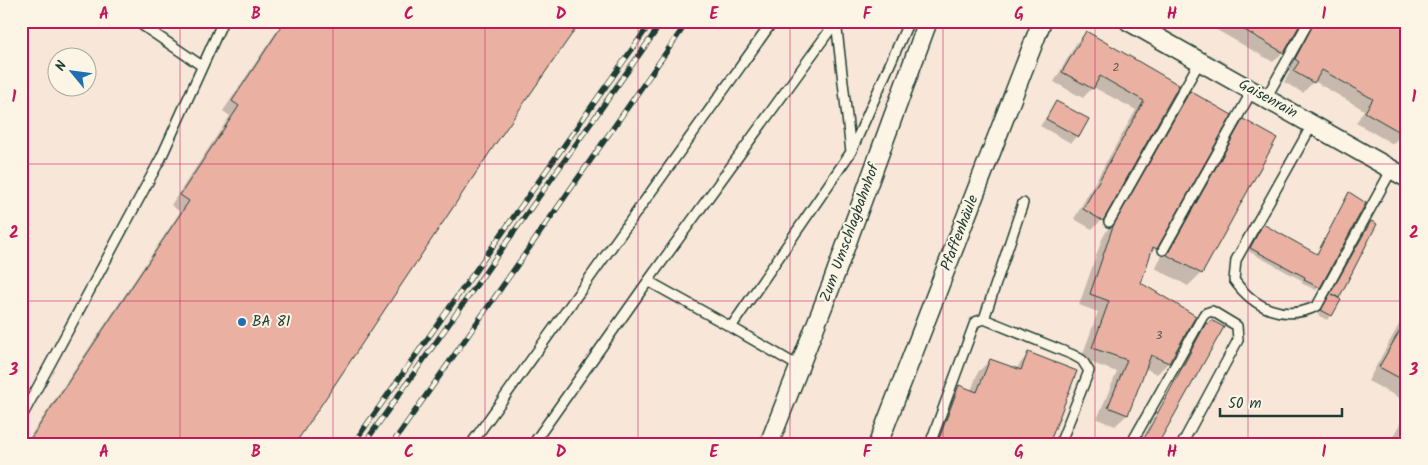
<svg xmlns="http://www.w3.org/2000/svg" width="1428" height="465" font-family="Kalam,sans-serif">
	<style>
		.shadow { fill: #0003 }
		.building { fill: #eab1a3; stroke: #1f3d34 }
		.lines { fill: none; stroke-linecap: round; stroke-linejoin: round }
		.lane-casing { stroke: #1f3d34; stroke-width: 12 }
		.street-casing { stroke: #1f3d34; stroke-width: 21 }
		.lane { stroke: #fcf5e5; stroke-width: 9 }
		.street { stroke: #fcf5e5; stroke-width: 18 }
		.rail-casing { stroke: #1f3d34; stroke-width: 5.5 }
		.rail { stroke: #fcf5e5; stroke-width: 4; stroke-dasharray: 11; stroke-linecap: butt }
		.grid { fill: none; stroke: #c2185b; stroke-width: 1; stroke-opacity: 0.55 }
		.poi-dot { fill: #1f6fb2; stroke: #fcf5e5; stroke-width: 2 }
		.labels { text-anchor: middle; dominant-baseline: central; stroke-width: 4; stroke-linejoin: round; paint-order: stroke }
		.number-label { font-size: 12px; fill: #525a50 }
		.street-label { font-size: 15px; fill: #1f3d34; stroke: #fcf5e5 }
		.poi-label { font-size: 15px; fill: #1f3d34; stroke: #fcf5e5; text-anchor: start }
		.neatline { fill: none; stroke: #c2185b; stroke-width: 2 }
		.grid-label { font-size: 16px; text-anchor: middle; font-weight: bold; fill: #c2185b }
	</style>
	<rect width="100%" height="100%" fill="#f8e7d8"/>
	<filter id="ink" filterUnits="userSpaceOnUse"><feTurbulence type="fractalNoise" baseFrequency=".02" numOctaves="2"/><feDisplacementMap in="SourceGraphic" scale="10" xChannelSelector="R" yChannelSelector="G"/><feConvolveMatrix kernelMatrix="1 2 1 2 8 2 1 2 1" color-interpolation-filters="sRGB"/></filter>
	<g filter="url(#ink)">
		<path class="shadow" d="M 273,21 L 580,21 L 492,145 L 293,444 L 25,444 L 180,212 L 171,205 L 230,116 L 223,111 L 280,26 Z
			M 1201,21 L 1407,21 L 1407,127 L 1393,144 L 1356,123 L 1364,110 L 1314,81 L 1303,93 L 1284,82 L 1290,72 L 1286,70 L 1303,26 L 1298,25 L 1283,52 L 1273,62 Z
			M 1086,33 L 1178,86 L 1102,220 L 1092,229 L 1074,219 L 1136,110 L 1093,87 L 1083,98 L 1054,82 L 1077,42 Z
			M 1190,93 L 1156,248 L 1149,255 L 1139,283 L 1194,317 L 1168,363 L 1157,374 L 1144,368 L 1127,415 L 1115,426 L 1097,419 L 1117,372 L 1081,359 L 1098,312 L 1079,305 L 1102,239 L 1179,104 Z
			M 1057,102 L 1088,120 L 1071,143 L 1040,126 Z
			M 1244,121 L 1201,273 L 1188,286 L 1155,268 L 1231,134 Z
			M 1347,197 L 1319,287 L 1316,290 L 1301,283 L 1303,281 L 1248,251 L 1260,229 L 1316,255 Z
			M 1371,223 L 1336,298 L 1340,300 L 1327,320 L 1318,315 Z
			M 1407,310 L 1407,402 L 1368,381 Z
			M 1207,324 L 1181,373 L 1178,372 L 1203,327 Z
			M 1028,354 L 1048,444 L 930,444 L 948,398 L 959,387 L 971,391 L 978,372 L 990,360 L 1015,370 Z
			M 1407,411 L 1407,444 L 1389,444 Z"/>
		<path class="building" d="M 285,21 L 581,21 L 494,146 L 295,444 L 27,444 L 189,201 L 180,195 L 239,106 L 232,101 Z
			M 1229,21 L 1302,21 L 1284,53 Z
			M 1315,21 L 1407,21 L 1407,136 L 1365,112 L 1373,99 L 1322,70 L 1314,83 L 1293,71 L 1299,62 L 1295,59 Z
			M 1086,31 L 1179,85 L 1103,221 L 1083,209 L 1144,101 L 1100,76 L 1093,89 L 1062,72 Z
			M 1190,91 L 1232,115 L 1157,249 L 1153,247 L 1141,283 L 1196,316 L 1169,363 L 1151,355 L 1128,415 L 1108,407 L 1127,360 L 1092,348 L 1109,301 L 1090,294 L 1113,226 Z
			M 1056,101 L 1089,119 L 1079,137 L 1046,119 Z
			M 1243,119 L 1277,138 L 1202,274 L 1167,255 Z
			M 1349,192 L 1366,203 L 1320,288 L 1304,280 L 1305,277 L 1250,248 L 1263,224 L 1317,254 Z
			M 1371,221 L 1377,224 L 1339,298 L 1332,294 L 1341,300 L 1332,316 L 1321,310 Z
			M 1407,318 L 1407,382 L 1379,367 Z
			M 1211,320 L 1224,327 L 1158,444 L 1141,444 L 1206,323 L 1208,324 Z
			M 1028,352 L 1077,371 L 1049,444 L 937,444 L 959,385 L 977,392 L 990,359 L 1021,370 Z"/>
		<g class="lines">
			<g class="lane-casing">
				<path id="lane" d="M 136,21 L 202,66
					M 836,21 L 851,152
					M 1266,98 L 1309,21
					M 1312,125 L 1236,260 L 1234,280 C 1254,308 1284,322 1317,306 L 1392,169
					M 1109,222 L 1200,61
					M 1163,250 L 1252,91
					M 648,281 L 731,327
					M 984,319 L 1023,203
					M 800,367 L 731,327 L 851,152 L 909,21
					M 21,418 L 161,158 L 223,21
					M 471,444 L 773,21
					M 533,444 L 648,281 L 835,23
					M 930,444 L 975,322 L 984,319 L 1073,355 L 1082,360 L 1089,371 L 1060,444
					M 1131,444 L 1203,316 L 1206,313 L 1212,311 L 1237,326 L 1238,340 L 1182,444"/>
			</g>
			<g class="street-casing">
				<path id="street" d="M 1128,21 L 1407,178
					M 769,444 L 831,286 L 928,21
					M 878,444 L 1042,21"/>
			</g>
			<use href="#lane" class="lane"/>
			<use href="#street" class="street"/>
			<g class="rail-casing">
				<path id="rail" d="M 353,444 L 652,21
					M 364,444 L 663,21
					M 392,444 L 688,21"/>
			</g>
			<use href="#rail" class="rail"/>
		</g>
	</g>
	<path class="grid" d="M 180,21 L 180,444M 333,21 L 333,444M 485,21 L 485,444M 638,21 L 638,444M 790,21 L 790,444M 943,21 L 943,444M 1095,21 L 1095,444M 1248,21 L 1248,444M 21,164 L 1407,164M 21,301 L 1407,301"/>
	<circle class="poi-dot" cx="242" cy="322" r="5"/>
	<g class="labels">
		<g class="number-label">
			<text x="1116" y="67">2</text>
			<text x="1159" y="335">3</text>
		</g>
		<g class="street-label">
			<text transform="translate(1268 99) rotate(29)">Gaisenrain</text>
			<text transform="translate(850 233) rotate(-70)">Zum Umschlagbahnhof</text>
			<text transform="translate(960 233) rotate(-69)">Pfaffenhäule</text>
		</g>
		<g class="poi-label">
			<text x="252" y="322">BA 81</text>
		</g>
	</g>
	<rect width="1428" height="465" fill="none" stroke="#fcf5e5" stroke-width="55"/>
	<g transform="translate(72 72) rotate(299)"><circle r="24" fill="#fcf5e5" stroke="#a4ab9e"/>
	<path d="M0-4L9 19L0 12L-9 19Z" fill="#1f6fb2"/>
	<text y="-8" font-size="14" font-weight="bold" text-anchor="middle" fill="#1f3d34">N</text>
	</g>
	<path d="M1220 408v8h122v-8" fill="none" stroke="#1f3d34" stroke-width="2.5"/>
	<text x="1228" y="408" font-size="15" fill="#1f3d34" stroke="#fcf5e5" stroke-width="4" paint-order="stroke">50 m</text>
	<rect x="28" y="28" width="1372" height="410" class="neatline"/>
	<g class="grid-label">
		<text x="104" y="19">A</text>
		<text x="256" y="19">B</text>
		<text x="409" y="19">C</text>
		<text x="561" y="19">D</text>
		<text x="714" y="19">E</text>
		<text x="867" y="19">F</text>
		<text x="1019" y="19">G</text>
		<text x="1172" y="19">H</text>
		<text x="1324" y="19">I</text>
		<text x="14" y="102">1</text>
		<text x="1414" y="102">1</text>
		<text x="14" y="238">2</text>
		<text x="1414" y="238">2</text>
		<text x="14" y="375">3</text>
		<text x="1414" y="375">3</text>
		<text x="104" y="457">A</text>
		<text x="256" y="457">B</text>
		<text x="409" y="457">C</text>
		<text x="561" y="457">D</text>
		<text x="714" y="457">E</text>
		<text x="867" y="457">F</text>
		<text x="1019" y="457">G</text>
		<text x="1172" y="457">H</text>
		<text x="1324" y="457">I</text>
	</g>
</svg>
